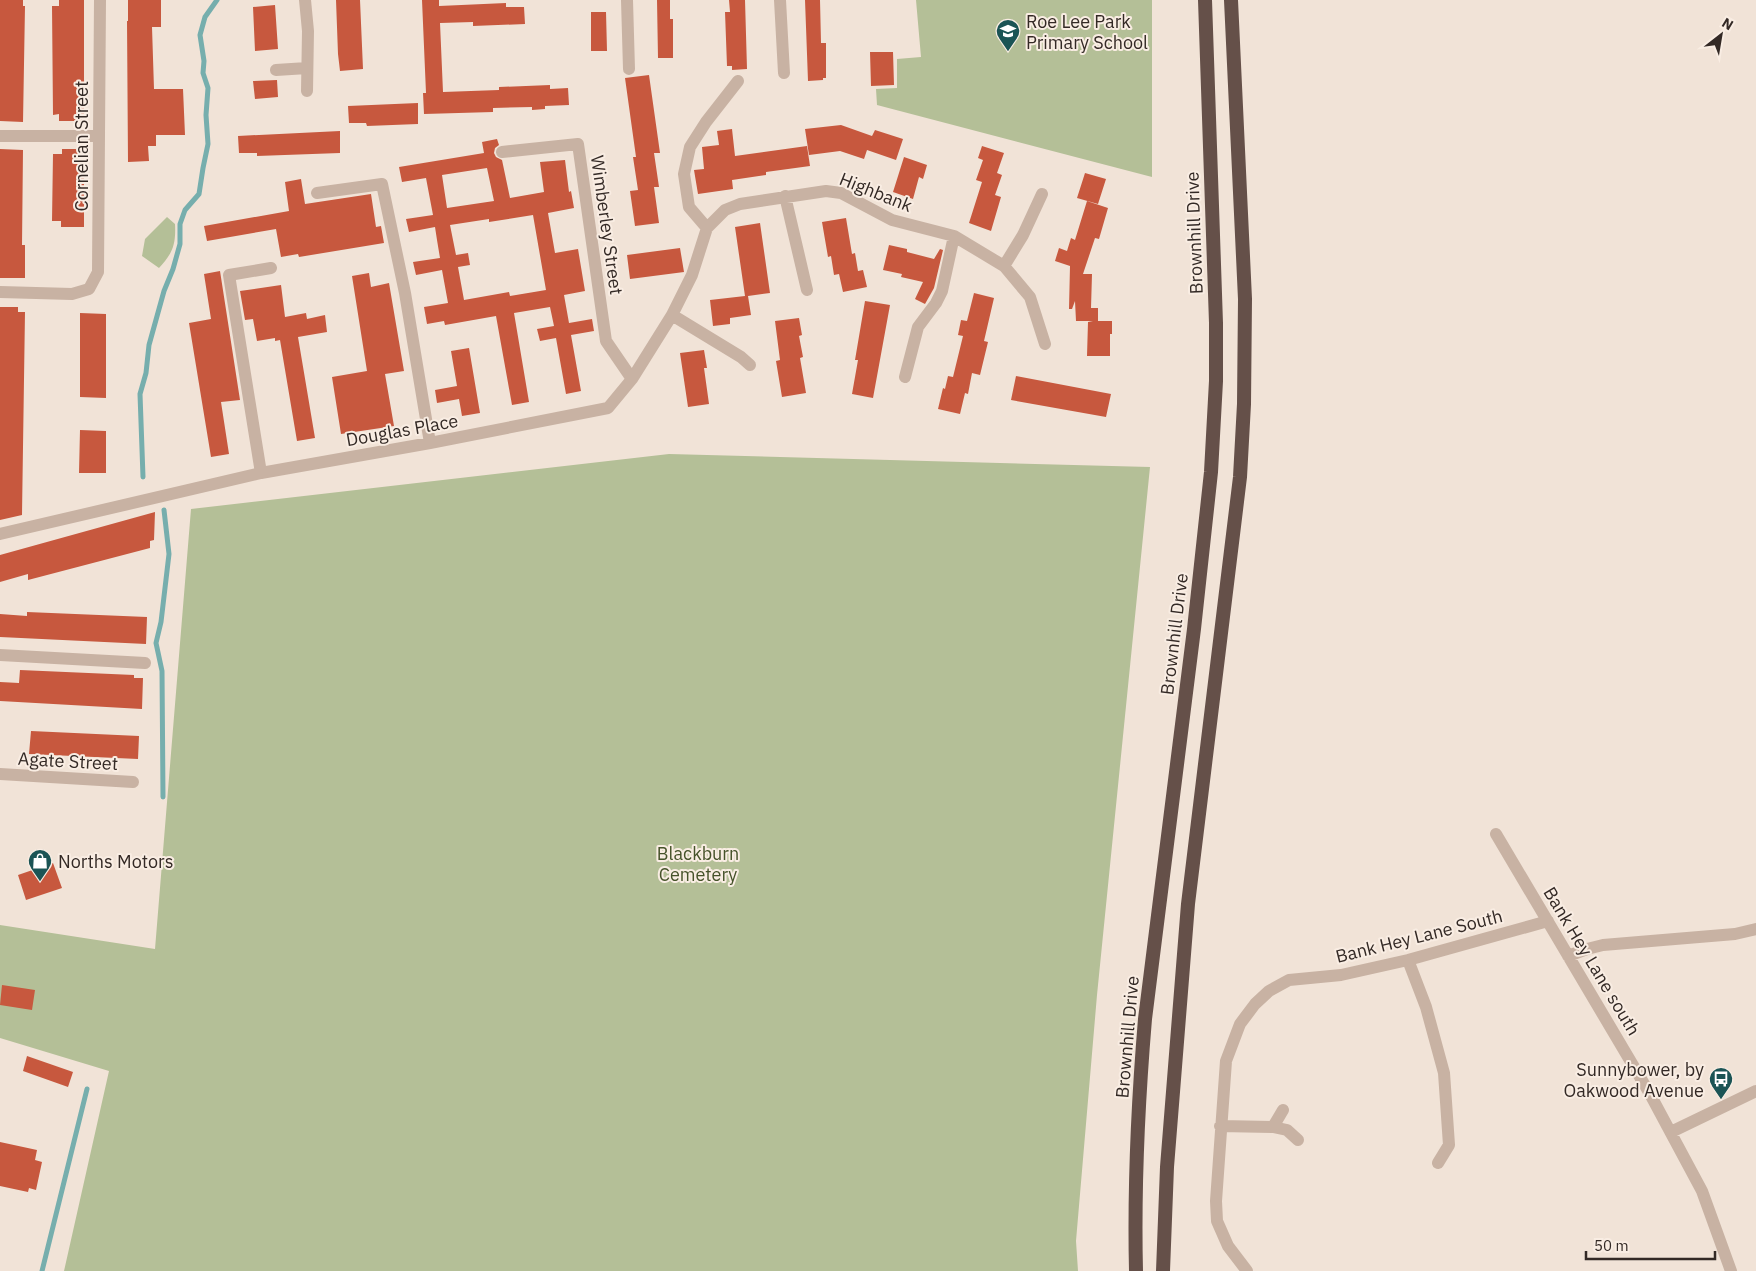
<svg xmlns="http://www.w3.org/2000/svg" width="1756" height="1271" font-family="'IBM Plex Sans',sans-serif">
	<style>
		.green { fill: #b4bf97 }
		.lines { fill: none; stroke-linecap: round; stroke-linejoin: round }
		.stream { stroke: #76aead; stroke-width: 5 }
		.building { fill: #c7583e; fill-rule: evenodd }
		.minor { stroke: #c8b2a3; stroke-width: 12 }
		.trunk { stroke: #655049; stroke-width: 14 }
		.labels { text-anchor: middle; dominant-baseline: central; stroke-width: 4; stroke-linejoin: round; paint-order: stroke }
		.poi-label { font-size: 18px; fill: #332925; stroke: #f9ede3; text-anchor: start }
		.street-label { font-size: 18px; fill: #332925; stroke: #f9ede3 }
		.park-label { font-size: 18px; fill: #455229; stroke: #f9ede3 }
	</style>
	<rect width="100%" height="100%" fill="#f1e3d7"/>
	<path class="green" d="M 916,0 L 1152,0 L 1152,177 L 877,105 L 876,89 L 897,88 L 897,59 L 921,57 Z
		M 167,217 L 175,224 C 176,244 173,253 159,268 L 142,256 L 145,239 Z
		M 669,454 L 1150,467 L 1097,995 L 1076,1241 L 1078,1271 L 64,1271 L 109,1071 L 0,1038 L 0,925 L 155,949 L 191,509 Z"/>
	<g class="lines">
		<path class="stream" d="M 143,477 L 140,394 L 146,373 L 149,345 L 164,291 L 173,269 L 180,244 L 180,224 L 185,210 L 199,194 L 203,168 L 208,144 L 206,115 L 208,88 L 203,73 L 204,61 L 200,35 L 205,17 L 217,0
			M 163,797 L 162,671 L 156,643 L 161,622 L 169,554 L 164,510
			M 42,1271 L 87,1089"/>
	</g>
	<path class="building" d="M 0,0 L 23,0 L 23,6 L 25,6 L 23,122 L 0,121 Z
		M 59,0 L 84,0 L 84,121 L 59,121 L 59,114 L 53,115 L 52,6 L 59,6 Z
		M 128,0 L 161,0 L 161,27 L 152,27 L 154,89 L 183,89 L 185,135 L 156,135 L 156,146 L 148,146 L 149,161 L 128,162 L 127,21 L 128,21 Z
		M 336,0 L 360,0 L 363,69 L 340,71 L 338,54 Z
		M 422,0 L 439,0 L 439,6 L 506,3 L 506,7 L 524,7 L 525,24 L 473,26 L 473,22 L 440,23 L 443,92 L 499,90 L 499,87 L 550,85 L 550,89 L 568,88 L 569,105 L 545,106 L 545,109 L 532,110 L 532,107 L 493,108 L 493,112 L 424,114 L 423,93 L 426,93 Z
		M 657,0 L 670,0 L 670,19 L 673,19 L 673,58 L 658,58 Z
		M 729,0 L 745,0 L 747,69 L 732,70 L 732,66 L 727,66 L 725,12 L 730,12 Z
		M 805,0 L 820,0 L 821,43 L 826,43 L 826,78 L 823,78 L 823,80 L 808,81 Z
		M 275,5 L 278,49 L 255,51 L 253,7 Z
		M 591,12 L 606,12 L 607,51 L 591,51 Z
		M 870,52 L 893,52 L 894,85 L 871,86 Z
		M 649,75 L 660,153 L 654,153 L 659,187 L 654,187 L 659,223 L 635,226 L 630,191 L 638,190 L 633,157 L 636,157 L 625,78 Z
		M 277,80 L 278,97 L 255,99 L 253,81 Z
		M 418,103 L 418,124 L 367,126 L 366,123 L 349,123 L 348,106 Z
		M 841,125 L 872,136 L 875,130 L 903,139 L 896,160 L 867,150 L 864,159 L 840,151 L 809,155 L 805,129 Z
		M 732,129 L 735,156 L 807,146 L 810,166 L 766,172 L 766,175 L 732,180 L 733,189 L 698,194 L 694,170 L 704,169 L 702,147 L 719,145 L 717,131 Z
		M 340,131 L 340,153 L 257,156 L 257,153 L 239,153 L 238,136 Z
		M 497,139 L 499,145 L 495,148 L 494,153 L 496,157 L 502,160 L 510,198 L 544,192 L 540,162 L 565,160 L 569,192 L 571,191 L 574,208 L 548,213 L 555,253 L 578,249 L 585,291 L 564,295 L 569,323 L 592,319 L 594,331 L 571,335 L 581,391 L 566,394 L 556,338 L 540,341 L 537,329 L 554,326 L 550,307 L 514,313 L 529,402 L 512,405 L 496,316 L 445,325 L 444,321 L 427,324 L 424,307 L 448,303 L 442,270 L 416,275 L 413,262 L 440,258 L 437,240 L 435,227 L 409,232 L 406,219 L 433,215 L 426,178 L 402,182 L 399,167 L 484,153 L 482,142 ZM 487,168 L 494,201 L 447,208 L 442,175 ZM 533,215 L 546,290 L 510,296 L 509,292 L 464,300 L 458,267 L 470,265 L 468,253 L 456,255 L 450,225 L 489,219 L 489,222 Z
		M 982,146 L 1004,153 L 997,173 L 1002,175 L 995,195 L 1001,197 L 991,231 L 969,223 L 982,182 L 976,180 L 983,160 L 978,158 Z
		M 0,149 L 23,150 L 22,245 L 25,245 L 25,278 L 0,278 Z
		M 62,149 L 84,149 L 84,227 L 61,227 L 61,221 L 52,221 L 53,154 L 62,154 Z
		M 904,157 L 927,165 L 923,179 L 919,177 L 913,199 L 893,192 Z
		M 1085,173 L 1106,179 L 1098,204 L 1077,198 Z
		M 301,179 L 305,204 L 371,194 L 376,227 L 381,226 L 384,243 L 299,257 L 298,254 L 281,257 L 276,229 L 207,241 L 204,226 L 289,211 L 285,182 Z
		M 1087,201 L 1108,208 L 1099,239 L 1095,238 L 1083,274 L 1092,274 L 1091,308 L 1098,308 L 1098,321 L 1112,321 L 1112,334 L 1110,334 L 1110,356 L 1087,356 L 1088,322 L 1093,321 L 1076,321 L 1075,301 L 1072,309 L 1069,309 L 1070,266 L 1055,261 L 1059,248 L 1067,251 L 1071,238 L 1075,240 Z
		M 846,218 L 852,254 L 855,253 L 858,271 L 863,270 L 867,287 L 843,292 L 839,274 L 834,275 L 831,256 L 828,257 L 822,222 Z
		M 760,223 L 770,293 L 748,296 L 751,315 L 730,318 L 730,324 L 713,326 L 710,300 L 745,296 L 735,227 Z
		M 889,245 L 907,249 L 907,252 L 934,259 L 940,249 L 943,250 L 934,288 L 925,304 L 915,299 L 923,282 L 901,277 L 902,274 L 883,270 Z
		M 680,248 L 684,272 L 630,279 L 627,255 Z
		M 220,271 L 240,400 L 221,402 L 229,454 L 211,457 L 189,323 L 211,319 L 204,274 Z
		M 369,273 L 371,287 L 389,283 L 404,371 L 385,374 L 394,426 L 341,434 L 332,377 L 367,371 L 352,276 Z
		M 281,285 L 285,317 L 306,313 L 307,319 L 325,315 L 327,332 L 298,337 L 315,438 L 297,441 L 280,340 L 275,341 L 275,338 L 257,341 L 253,319 L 245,320 L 240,291 Z
		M 974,293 L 994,298 L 984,341 L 988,342 L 980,375 L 972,373 L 968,394 L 965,393 L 960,414 L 938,409 L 943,388 L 945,389 L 948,376 L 953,377 L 963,336 L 958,335 L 961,320 L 967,321 Z
		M 865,301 L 890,305 L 873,398 L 852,394 L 858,360 L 855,360 Z
		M 0,307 L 18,307 L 18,312 L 25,312 L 22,515 L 0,520 Z
		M 80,313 L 106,314 L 106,398 L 80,397 Z
		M 799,318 L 802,335 L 799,336 L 803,357 L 800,358 L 806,393 L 782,397 L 776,361 L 780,360 L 775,321 Z
		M 469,348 L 480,413 L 462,416 L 459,399 L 437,403 L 435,390 L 457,386 L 451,351 Z
		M 704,350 L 707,368 L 704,368 L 709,404 L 688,407 L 680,353 Z
		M 1016,376 L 1111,394 L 1106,417 L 1011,400 Z
		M 80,430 L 106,431 L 106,473 L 79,473 Z
		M 155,512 L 154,540 L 150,541 L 150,548 L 28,580 L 28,574 L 0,582 L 0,555 Z
		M 27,612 L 147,617 L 146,644 L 0,637 L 0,614 L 27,616 Z
		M 20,670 L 134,675 L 134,678 L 143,678 L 142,709 L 0,701 L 0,682 L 19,683 Z
		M 31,731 L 139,736 L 138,759 L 29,754 Z
		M 53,863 L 62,888 L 26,900 L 18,875 Z
		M 2,985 L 35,990 L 32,1010 L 0,1005 Z
		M 27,1056 L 73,1072 L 68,1087 L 23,1071 Z
		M 0,1142 L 37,1150 L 35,1160 L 42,1162 L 36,1190 L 29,1188 L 28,1192 L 0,1186 Z"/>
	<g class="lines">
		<path class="minor" d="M 305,0 L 308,31 L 307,91
			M 627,0 L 629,69
			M 780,0 L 784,73
			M 276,70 L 307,68
			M 0,136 L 98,136
			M 502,152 L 578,144 L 606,341 L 632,379
			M 317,193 L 382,184 L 405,293 L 430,443
			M 785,196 L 807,290
			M 707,228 L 689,207 L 684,174 L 690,147 L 706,122 L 738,81
			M 1004,266 L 1023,235 L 1042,194
			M 0,292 L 72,294 L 89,289 L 98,272 L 100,0
			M 672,315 L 741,357 L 750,365
			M 905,377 L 918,327 L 936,303 L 942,291 L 954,236
			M 261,473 L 229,275 L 271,268
			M 0,534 L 261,473 L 430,443 L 608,408 L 632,379 L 672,315 L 692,275 L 707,228 L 725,210 L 740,204 L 826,191 L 841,193 L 892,220 L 954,236 L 1004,266 L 1030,297 L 1045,344
			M 0,655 L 145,663
			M 0,774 L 133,782
			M 1496,834 L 1650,1094 L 1702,1191 L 1731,1271
			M 1568,956 L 1587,949 L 1603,945 L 1735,934 L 1756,929
			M 1408,960 L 1426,1007 L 1444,1073 L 1449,1145 L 1438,1163
			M 1220,1126 L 1273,1127 L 1287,1130 L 1298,1140
			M 1273,1127 L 1283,1110
			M 1671,1132 L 1756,1091
			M 1247,1271 L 1228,1246 L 1217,1221 L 1216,1201 L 1226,1061 L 1240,1024 L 1255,1004 L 1269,991 L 1289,980 L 1341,975 L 1408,960 L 1548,921"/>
		<path class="trunk" d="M 1136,1271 C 1134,1187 1138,1103 1145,1019 L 1194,629 L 1211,472 L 1216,381 L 1216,323 L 1205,0
			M 1163,1271 L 1167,1167 L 1188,904 L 1240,477 L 1244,404 L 1245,299 L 1231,0"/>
	</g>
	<defs>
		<g id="school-pin" transform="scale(1.25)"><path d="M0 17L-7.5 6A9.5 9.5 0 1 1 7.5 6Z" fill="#1b5455" stroke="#f9ede3"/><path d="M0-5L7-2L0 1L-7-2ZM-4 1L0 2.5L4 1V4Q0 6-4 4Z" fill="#fff"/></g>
		<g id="shop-pin" transform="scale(1.25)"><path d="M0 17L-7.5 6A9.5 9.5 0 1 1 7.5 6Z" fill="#1b5455" stroke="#f9ede3"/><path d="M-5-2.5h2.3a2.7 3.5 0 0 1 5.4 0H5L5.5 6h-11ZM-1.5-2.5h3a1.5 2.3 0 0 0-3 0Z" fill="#fff"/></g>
		<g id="bus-pin" transform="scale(1.25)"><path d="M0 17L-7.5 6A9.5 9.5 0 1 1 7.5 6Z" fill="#1b5455" stroke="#f9ede3"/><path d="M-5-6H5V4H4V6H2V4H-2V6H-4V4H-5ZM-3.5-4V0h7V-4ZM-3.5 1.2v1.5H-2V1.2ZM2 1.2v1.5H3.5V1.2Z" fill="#fff"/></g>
	</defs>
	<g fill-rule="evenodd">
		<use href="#school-pin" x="1008" y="31"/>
		<use href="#shop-pin" x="40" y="861"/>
		<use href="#bus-pin" x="1721" y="1079"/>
	</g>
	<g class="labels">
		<g class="poi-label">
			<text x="1026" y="21">Roe Lee Park<tspan x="1026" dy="21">Primary School</tspan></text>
			<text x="58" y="861">Norths Motors</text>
			<text x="1704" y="1069" text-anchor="end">Sunnybower, by<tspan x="1704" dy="21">Oakwood Avenue</tspan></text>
		</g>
		<g class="street-label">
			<text transform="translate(81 146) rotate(-90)">Cornelian Street</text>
			<text transform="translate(876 192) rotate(22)">Highbank</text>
			<text transform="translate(607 225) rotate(82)">Wimberley Street</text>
			<text transform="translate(1194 233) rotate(-92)">Brownhill Drive</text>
			<text transform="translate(402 430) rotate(-10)">Douglas Place</text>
			<text transform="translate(1174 634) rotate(-83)">Brownhill Drive</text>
			<text transform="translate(68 761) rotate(3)">Agate Street</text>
			<text transform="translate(1419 936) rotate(-14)">Bank Hey Lane South</text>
			<text transform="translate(1592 961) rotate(59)">Bank Hey Lane south</text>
			<text transform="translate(1127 1037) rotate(-85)">Brownhill Drive</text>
		</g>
		<g class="park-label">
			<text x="698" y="853">Blackburn<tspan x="698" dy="21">Cemetery</tspan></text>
		</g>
	</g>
	<g transform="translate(1721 35) rotate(31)" stroke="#f9ede3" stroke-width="4" paint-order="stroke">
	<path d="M0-4L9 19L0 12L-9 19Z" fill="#332925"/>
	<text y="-8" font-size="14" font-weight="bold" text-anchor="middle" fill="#332925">N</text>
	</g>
	<path d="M1586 1251v8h129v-8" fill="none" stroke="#332925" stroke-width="2.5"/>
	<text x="1594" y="1251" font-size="15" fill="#332925" stroke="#f9ede3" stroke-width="4" paint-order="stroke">50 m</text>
</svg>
